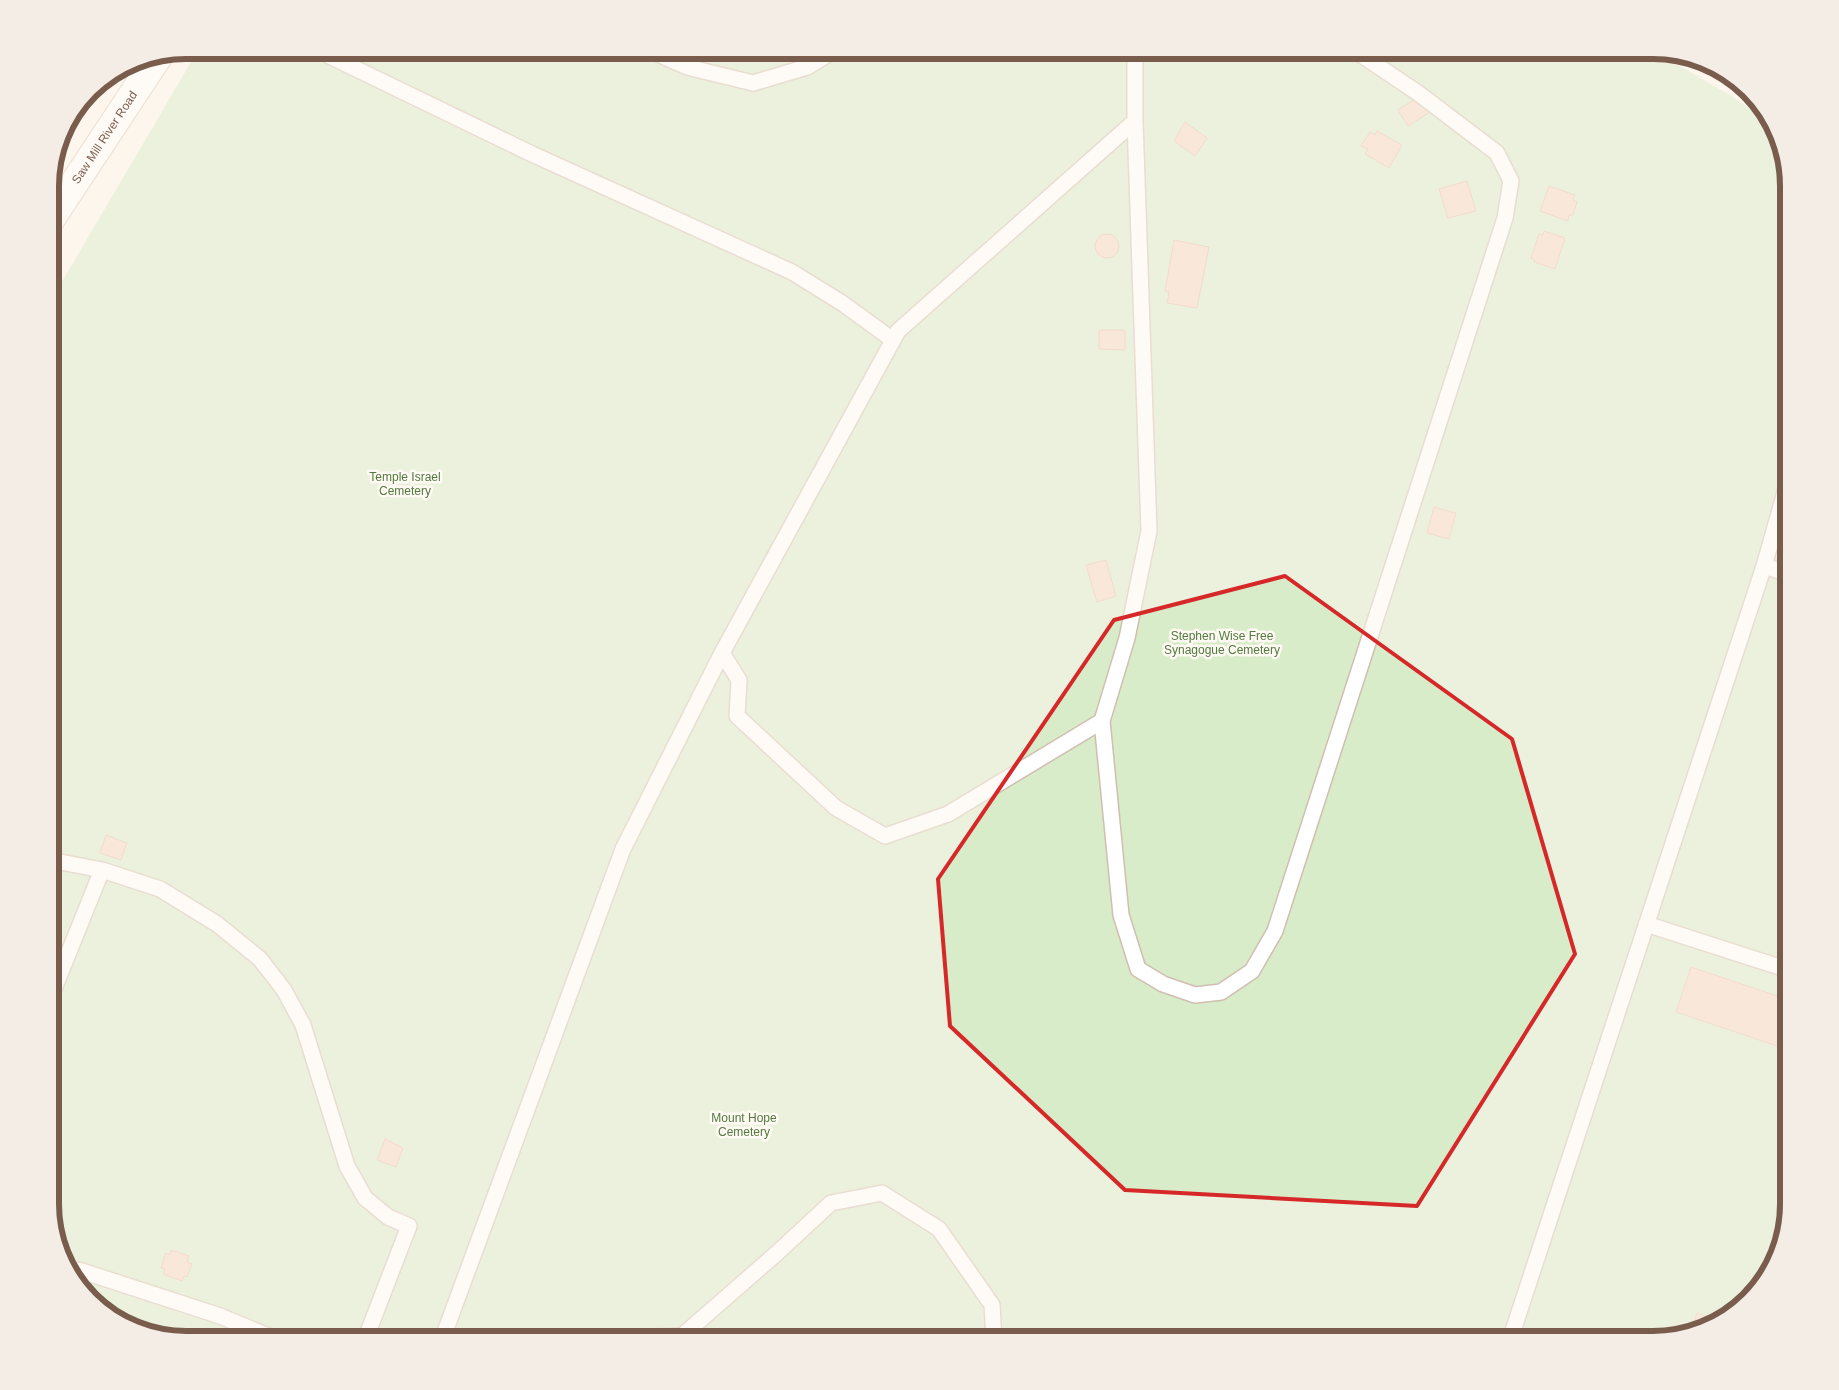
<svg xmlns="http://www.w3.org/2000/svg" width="1839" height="1390" font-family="Helvetica,sans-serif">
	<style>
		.green { fill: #d8ecc9 }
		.building { fill: #f3d5c3; stroke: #e6bba3 }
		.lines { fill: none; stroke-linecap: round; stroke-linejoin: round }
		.service-casing { stroke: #d1beb0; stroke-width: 18 }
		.secondary-casing { stroke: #d6c0b0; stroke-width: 30 }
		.service { stroke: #fff; stroke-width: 15 }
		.secondary { stroke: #fff; stroke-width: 28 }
		.marked { fill: none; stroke: #d62828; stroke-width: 4; stroke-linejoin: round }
		.labels { text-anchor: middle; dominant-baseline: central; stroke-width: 5; stroke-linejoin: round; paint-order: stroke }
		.street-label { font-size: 12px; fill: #7a5c4d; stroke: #fffaf3 }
		.park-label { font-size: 12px; fill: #537a41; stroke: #fffaf3 }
		.rim { fill: none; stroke: #7a5c4d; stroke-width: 6 }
	</style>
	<rect width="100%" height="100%" fill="#fdf6ec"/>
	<path class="green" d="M 198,50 L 1653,50 L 1733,97 L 1774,125 L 1789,186 L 1789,1204 L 1782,1248 L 1761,1287 L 1713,1326 L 1653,1340 L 186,1340 L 142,1333 L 103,1312 L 64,1264 L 50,1213 L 50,302 Z"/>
	<path class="building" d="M 1420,96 L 1430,112 L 1408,126 L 1398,110 Z
		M 1185,122 L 1207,138 L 1195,156 L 1174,141 Z
		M 1377,131 L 1402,145 L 1389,168 L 1365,154 L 1368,149 L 1361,146 L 1370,132 L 1375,135 Z
		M 1467,181 L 1476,211 L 1448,218 L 1439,189 Z
		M 1549,186 L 1575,195 L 1573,200 L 1577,202 L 1573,215 L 1569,215 L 1568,221 L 1540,211 Z
		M 1544,231 L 1565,238 L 1555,269 L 1534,262 L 1535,260 L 1531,258 L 1539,234 L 1543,235 Z
		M1095 246a12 12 0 1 1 24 0a12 12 0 1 1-24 0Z
		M 1174,240 L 1209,247 L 1197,308 L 1167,303 L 1169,292 L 1165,291 Z
		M 1099,330 L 1125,330 L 1125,350 L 1099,349 Z
		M 1434,507 L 1456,513 L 1449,539 L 1427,533 Z
		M 1106,560 L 1116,596 L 1097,602 L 1086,565 Z
		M 106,835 L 127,843 L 121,860 L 100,853 Z
		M 1691,967 L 1789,1000 L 1789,1050 L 1676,1012 Z
		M 385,1139 L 403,1148 L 396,1167 L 377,1160 Z
		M 171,1250 L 189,1256 L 187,1262 L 192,1264 L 187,1277 L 184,1276 L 182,1281 L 163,1274 L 165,1269 L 161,1268 L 166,1253 L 169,1255 Z
		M 1697,1313 L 1719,1321 L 1713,1326 L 1692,1331 Z"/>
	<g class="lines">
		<g class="service-casing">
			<path id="service" d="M 317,50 L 532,154 L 792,272 L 842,303 L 893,340
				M 649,50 L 687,67 L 753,83 L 807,67 L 835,50
				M 1135,50 L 1135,121 L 1149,531 L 1127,638 L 1102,721 L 1121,915 L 1138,969 L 1163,984 L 1195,995 L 1221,992 L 1252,971 L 1275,931 L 1505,218 L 1511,181 L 1497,153 L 1418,93 L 1354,50
				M 1764,566 L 1789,574
				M 722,653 L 739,680 L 737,716 L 836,808 L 885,836 L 948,814 L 1102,721
				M 50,860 L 102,870 L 160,889 L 217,924 L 260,959 L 284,990 L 303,1025 L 347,1166 L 365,1198 L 388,1217 L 409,1226 L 365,1340
				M 1646,924 L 1789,970
				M 50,999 L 102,870
				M 68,1269 L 82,1271 L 220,1316 L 278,1340
				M 442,1340 L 623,849 L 722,653 L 898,331 L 1135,121
				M 578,1340 L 682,1336 L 777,1253 L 831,1203 L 882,1193 L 939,1229 L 992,1305 L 994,1340
				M 1510,1340 L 1764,566 L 1789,478"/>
		</g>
		<g class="secondary-casing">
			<g id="secondary">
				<path id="s1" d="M 50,220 L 159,55"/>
			</g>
		</g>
		<use href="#service" class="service"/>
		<use href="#secondary" class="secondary"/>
	</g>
	<path d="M0 0H1839V1390H0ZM 1285,576 L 1512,739 L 1575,954 L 1417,1206 L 1125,1190 L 950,1026 L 938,879 L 1114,620 Z" fill="#fdf6ec" fill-opacity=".55" fill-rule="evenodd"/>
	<path class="marked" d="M 1285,576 L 1512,739 L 1575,954 L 1417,1206 L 1125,1190 L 950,1026 L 938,879 L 1114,620 Z"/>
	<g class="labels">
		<g class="street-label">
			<text stroke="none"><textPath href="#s1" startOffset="99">Saw Mill River Road</textPath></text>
		</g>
		<g class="park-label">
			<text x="405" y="477">Temple Israel<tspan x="405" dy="14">Cemetery</tspan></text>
			<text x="1222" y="636">Stephen Wise Free<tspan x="1222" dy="14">Synagogue Cemetery</tspan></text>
			<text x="744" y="1118">Mount Hope<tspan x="744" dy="14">Cemetery</tspan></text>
		</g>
	</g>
	<path d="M0 0H1839V1390H0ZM186 59H1653A127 127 0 0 1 1780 186V1204A127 127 0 0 1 1653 1331H186A127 127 0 0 1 59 1204V186A127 127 0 0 1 186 59Z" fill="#f4ede6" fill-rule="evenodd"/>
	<path class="rim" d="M186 59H1653A127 127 0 0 1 1780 186V1204A127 127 0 0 1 1653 1331H186A127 127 0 0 1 59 1204V186A127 127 0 0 1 186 59Z"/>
</svg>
